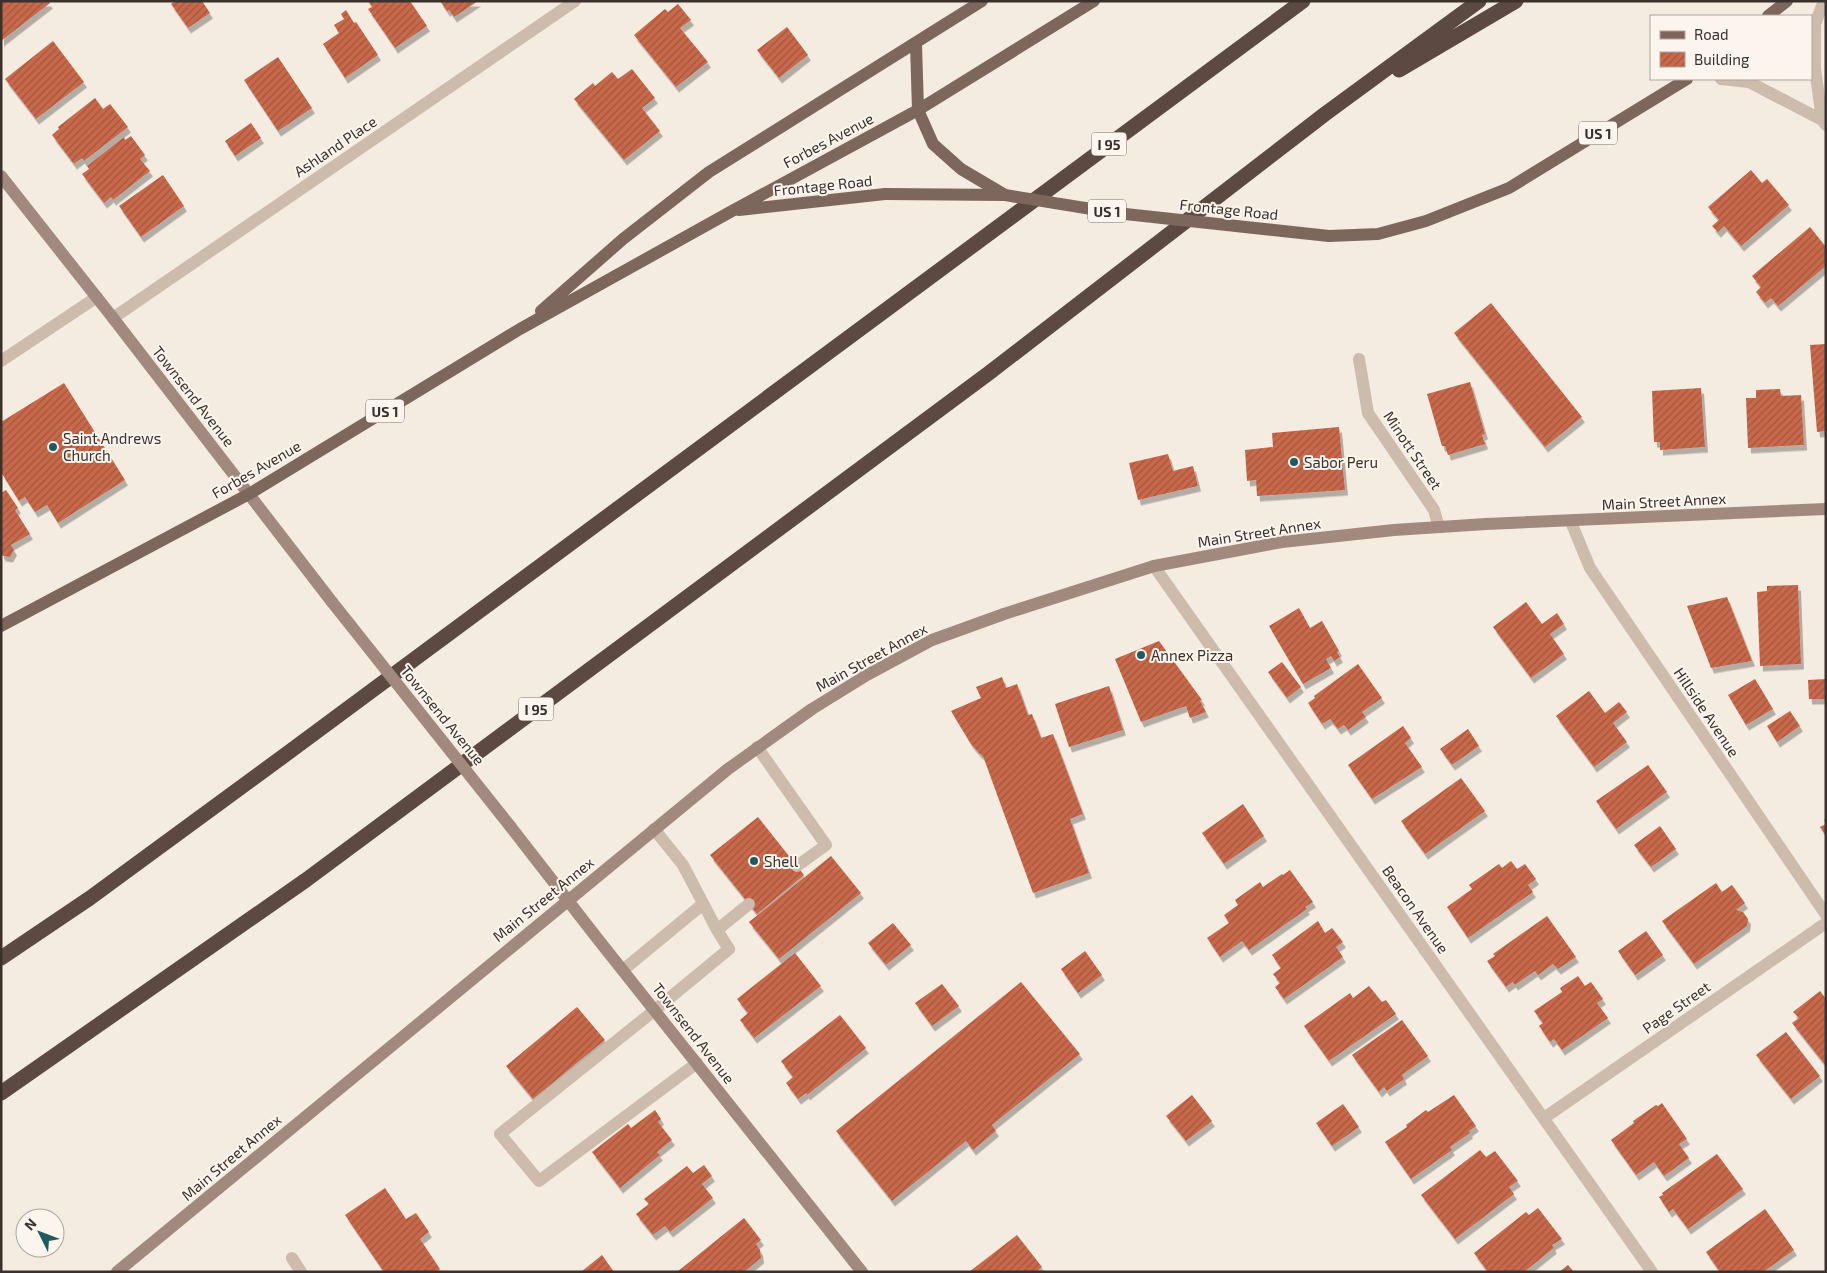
<svg xmlns="http://www.w3.org/2000/svg" width="1827" height="1273" font-family="'Exo 2',sans-serif">
	<style>
		.building { fill: url(#building-hatch); filter: url(#shadow) }
		.lines { fill: none; stroke-linecap: round; stroke-linejoin: round }
		.lane { stroke: #cdbbac; stroke-width: 12 }
		.street { stroke: #cdbbac; stroke-width: 12 }
		.secondary { stroke: #a18a7d; stroke-width: 12 }
		.primary { stroke: #7d675c; stroke-width: 12 }
		.highway { stroke: #5c4a42; stroke-width: 15 }
		.secondary-bridge { stroke: #a18a7d; stroke-width: 12 }
		.primary-bridge { stroke: #7d675c; stroke-width: 12 }
		.poi-dot { fill: #1f5a5e; stroke: #fbf5ee; stroke-width: 2 }
		.labels { text-anchor: middle; dominant-baseline: central; stroke-width: 4; stroke-linejoin: round; paint-order: stroke }
		.shield { fill: #fbf5ee; stroke: #756b66; stroke-width: 1 }
		.shield-label { font-size: 14px; font-weight: bold; fill: #3b302b }
		.street-label { font-size: 15px; fill: #3b302b; stroke: #fbf5ee }
		.poi-label { font-size: 15px; fill: #3b302b; stroke: #fbf5ee; text-anchor: start }
	</style>
	<defs>
		<pattern id="building-hatch" width="6" height="6" patternUnits="userSpaceOnUse" patternTransform="scale(1.25)"><rect width="6" height="6" fill="#c8694b"/><path d="M-1 1l2-2M0 6l6-6M5 7l2-2" fill="none" stroke="#a4573f"/></pattern>
		<filter id="shadow"><feDropShadow dx="3" dy="5.5" stdDeviation="0" flood-color="#0004"/></filter>
	</defs>
	<rect width="100%" height="100%" fill="#f4ebe1"/>
	<path class="building" d="M 1,1 L 48,1 L 50,3 L 1,41 Z
		M 175,1 L 202,1 L 210,13 L 188,28 L 171,4 Z
		M 368,1 L 410,1 L 427,26 L 395,48 L 368,9 L 372,7 Z
		M 440,1 L 478,1 L 454,17 L 449,10 L 447,11 Z
		M 678,4 L 691,20 L 680,28 L 708,62 L 676,87 L 634,35 L 665,9 L 668,12 Z
		M 346,10 L 354,23 L 356,22 L 378,55 L 345,78 L 323,44 L 339,33 L 334,25 L 344,19 L 341,14 Z
		M 787,27 L 808,55 L 779,78 L 757,50 Z
		M 53,41 L 84,82 L 36,119 L 5,79 Z
		M 278,57 L 312,108 L 278,131 L 244,80 Z
		M 632,69 L 655,98 L 642,108 L 660,131 L 624,160 L 574,99 L 593,83 L 595,86 L 612,72 L 618,79 Z
		M 95,98 L 103,109 L 110,104 L 128,127 L 84,161 L 82,158 L 74,164 L 52,135 L 59,129 L 58,127 Z
		M 251,123 L 261,138 L 235,156 L 225,141 Z
		M 131,136 L 145,155 L 140,159 L 150,171 L 113,200 L 111,197 L 104,203 L 82,174 L 89,169 L 87,166 L 124,137 L 125,140 Z
		M 1751,170 L 1762,183 L 1767,179 L 1789,205 L 1741,246 L 1724,226 L 1718,232 L 1712,226 L 1719,220 L 1708,207 Z
		M 163,175 L 184,206 L 141,237 L 119,206 Z
		M 1810,227 L 1826,247 L 1826,266 L 1778,306 L 1771,298 L 1765,303 L 1756,292 L 1761,287 L 1752,276 Z
		M 1491,303 L 1582,417 L 1545,447 L 1454,333 Z
		M 1826,344 L 1826,431 L 1817,432 L 1810,345 Z
		M 1470,382 L 1485,434 L 1482,435 L 1485,444 L 1448,455 L 1445,446 L 1442,446 L 1427,394 Z
		M 64,383 L 125,480 L 58,523 L 47,505 L 35,512 L 25,497 L 19,501 L 1,472 L 1,422 Z
		M 1701,388 L 1705,447 L 1660,450 L 1660,442 L 1654,442 L 1652,391 Z
		M 1780,389 L 1781,396 L 1801,395 L 1804,445 L 1748,448 L 1746,398 L 1756,398 L 1756,390 Z
		M 1339,427 L 1345,490 L 1257,496 L 1256,480 L 1247,481 L 1245,450 L 1273,447 L 1272,433 Z
		M 1168,454 L 1173,471 L 1193,466 L 1198,486 L 1138,500 L 1129,463 Z
		M 6,490 L 18,508 L 15,510 L 30,534 L 11,545 L 14,550 L 10,557 L 3,556 L 1,553 L 1,493 Z
		M 1798,585 L 1801,664 L 1760,666 L 1757,592 L 1767,591 L 1767,586 Z
		M 1727,597 L 1752,661 L 1711,668 L 1687,606 Z
		M 1526,602 L 1542,624 L 1557,613 L 1564,624 L 1550,634 L 1564,654 L 1531,678 L 1493,627 Z
		M 1299,608 L 1310,628 L 1322,621 L 1339,651 L 1337,652 L 1340,657 L 1334,661 L 1331,656 L 1326,659 L 1331,668 L 1303,684 L 1269,626 Z
		M 1159,641 L 1202,700 L 1200,701 L 1206,712 L 1190,718 L 1186,706 L 1141,722 L 1115,659 Z
		M 1282,662 L 1301,687 L 1287,698 L 1268,672 Z
		M 1358,664 L 1382,698 L 1362,712 L 1366,717 L 1348,730 L 1344,725 L 1338,729 L 1330,719 L 1322,724 L 1308,703 L 1315,698 L 1314,696 Z
		M 1002,677 L 1006,688 L 1017,684 L 1028,715 L 1032,714 L 1041,738 L 1053,734 L 1083,814 L 1070,819 L 1089,873 L 1033,893 L 983,756 L 979,753 L 971,744 L 951,711 L 981,698 L 976,687 Z
		M 1755,679 L 1773,709 L 1746,725 L 1728,695 Z
		M 1826,679 L 1826,699 L 1809,699 L 1808,680 Z
		M 1109,686 L 1123,730 L 1069,747 L 1055,704 Z
		M 1589,691 L 1605,713 L 1619,702 L 1627,712 L 1613,723 L 1627,742 L 1594,767 L 1556,716 Z
		M 1790,711 L 1800,726 L 1777,742 L 1767,726 Z
		M 1403,726 L 1411,738 L 1405,743 L 1422,767 L 1372,799 L 1348,765 Z
		M 1468,729 L 1479,746 L 1452,765 L 1440,749 Z
		M 1648,765 L 1667,792 L 1616,829 L 1596,801 Z
		M 1461,778 L 1485,811 L 1425,854 L 1401,821 Z
		M 1243,804 L 1264,836 L 1224,864 L 1202,833 Z
		M 758,817 L 804,875 L 757,914 L 710,855 Z
		M 1826,819 L 1826,836 L 1820,827 L 1826,824 L 1824,820 Z
		M 1660,826 L 1676,849 L 1651,867 L 1634,845 Z
		M 831,856 L 861,893 L 779,959 L 749,922 Z
		M 1511,861 L 1517,869 L 1525,864 L 1536,879 L 1528,885 L 1533,892 L 1468,938 L 1447,907 L 1472,889 L 1469,885 L 1499,864 L 1502,868 Z
		M 1290,870 L 1313,902 L 1305,907 L 1307,909 L 1249,950 L 1242,941 L 1220,957 L 1207,938 L 1229,923 L 1224,915 L 1238,905 L 1235,900 L 1260,882 L 1263,887 L 1282,874 L 1283,875 Z
		M 1716,883 L 1722,892 L 1732,885 L 1745,903 L 1736,910 L 1743,912 L 1748,919 L 1747,926 L 1694,964 L 1662,921 Z
		M 1547,916 L 1576,957 L 1558,969 L 1553,964 L 1538,975 L 1535,971 L 1515,985 L 1513,982 L 1506,987 L 1487,961 L 1495,956 L 1493,954 Z
		M 1318,921 L 1325,933 L 1332,928 L 1343,942 L 1336,947 L 1343,957 L 1284,999 L 1275,987 L 1280,983 L 1273,974 L 1281,968 L 1272,955 Z
		M 893,923 L 911,945 L 886,965 L 868,943 Z
		M 1646,931 L 1663,955 L 1635,975 L 1618,951 Z
		M 1085,951 L 1102,975 L 1078,993 L 1061,969 Z
		M 795,953 L 821,986 L 754,1038 L 740,1020 L 748,1013 L 737,999 Z
		M 1578,976 L 1585,986 L 1591,982 L 1603,999 L 1597,1003 L 1608,1018 L 1562,1050 L 1554,1039 L 1550,1042 L 1539,1026 L 1543,1023 L 1534,1011 L 1562,992 L 1560,988 Z
		M 1021,982 L 1080,1054 L 992,1125 L 996,1131 L 973,1150 L 966,1141 L 892,1201 L 836,1131 Z
		M 942,984 L 959,1006 L 932,1026 L 915,1003 Z
		M 1369,986 L 1382,1002 L 1386,1000 L 1396,1014 L 1329,1061 L 1304,1026 L 1350,993 L 1353,998 Z
		M 1820,991 L 1826,999 L 1826,1066 L 1792,1023 L 1799,1018 L 1793,1012 Z
		M 577,1007 L 605,1040 L 533,1099 L 506,1066 Z
		M 840,1015 L 866,1048 L 807,1095 L 806,1093 L 798,1099 L 786,1083 L 793,1077 L 781,1061 Z
		M 1402,1020 L 1428,1056 L 1402,1075 L 1404,1079 L 1387,1091 L 1384,1087 L 1379,1092 L 1352,1055 Z
		M 1786,1032 L 1820,1076 L 1791,1099 L 1756,1055 Z
		M 1192,1095 L 1212,1121 L 1186,1141 L 1166,1116 Z
		M 1454,1095 L 1476,1126 L 1469,1131 L 1470,1133 L 1450,1147 L 1452,1150 L 1411,1179 L 1385,1142 L 1407,1127 L 1406,1125 L 1426,1110 L 1428,1112 Z
		M 1662,1103 L 1687,1139 L 1679,1144 L 1689,1158 L 1664,1176 L 1654,1162 L 1636,1175 L 1611,1140 L 1634,1123 L 1633,1121 L 1656,1105 L 1658,1106 Z
		M 1343,1104 L 1359,1127 L 1332,1146 L 1316,1123 Z
		M 655,1110 L 661,1119 L 658,1122 L 672,1140 L 657,1152 L 660,1155 L 620,1188 L 592,1152 L 628,1124 L 631,1128 Z
		M 1480,1150 L 1486,1157 L 1495,1151 L 1518,1181 L 1509,1187 L 1514,1194 L 1455,1239 L 1421,1195 Z
		M 1717,1154 L 1743,1189 L 1688,1229 L 1673,1209 L 1669,1212 L 1659,1197 L 1663,1195 L 1662,1193 Z
		M 704,1165 L 712,1176 L 702,1184 L 713,1198 L 670,1232 L 665,1226 L 653,1235 L 636,1214 L 649,1204 L 644,1199 L 687,1166 L 693,1173 Z
		M 385,1188 L 406,1219 L 416,1213 L 429,1232 L 420,1239 L 440,1269 L 435,1272 L 384,1272 L 345,1215 Z
		M 1538,1208 L 1562,1239 L 1552,1245 L 1554,1248 L 1524,1272 L 1488,1272 L 1474,1253 L 1526,1212 L 1529,1215 Z
		M 1765,1209 L 1794,1250 L 1763,1272 L 1720,1272 L 1706,1252 Z
		M 744,1218 L 761,1240 L 756,1244 L 760,1250 L 761,1258 L 744,1272 L 677,1272 Z
		M 1017,1235 L 1042,1267 L 1036,1272 L 969,1272 Z
		M 602,1255 L 614,1272 L 581,1272 Z
		M 1568,1265 L 1574,1272 L 1559,1272 Z"/>
	<g class="lines">
		<path class="lane" d="M 1,361 L 97,297
			M 757,747 L 826,845 L 797,866
			M 654,829 L 683,865 L 717,930 L 729,949 L 655,1010 L 500,1134 L 539,1181 L 697,1063
			M 717,930 L 749,904
			M 623,970 L 703,904"/>
		<path class="street" d="M 1721,79 L 1749,82 L 1822,120 L 1826,125
			M 1822,120 L 1815,68 L 1815,24 L 1824,1
			M 113,318 L 575,1
			M 1359,359 L 1368,413 L 1434,510 L 1439,527
			M 1571,522 L 1590,568 L 1826,915
			M 1154,566 L 1652,1272
			M 1544,1118 L 1826,923
			M 292,1258 L 301,1272"/>
		<path class="secondary" d="M 1,176 L 113,318 L 332,602
			M 510,826 L 597,938 L 862,1272
			M 117,1272 L 728,769 L 812,709 L 867,675 L 932,640 L 1004,614 L 1154,566 L 1282,542 L 1394,530 L 1486,524 L 1826,509"/>
		<path class="primary" d="M 1768,16 L 1787,1
			M 916,44 L 918,110 L 933,144 L 961,169 L 1005,195
			M 739,210 L 885,194
			M 1329,236 L 1378,234 L 1426,221 L 1509,188 L 1687,79
			M 541,311 L 623,239 L 709,172 L 982,1
			M 1,626 L 249,494 L 520,329 L 732,211 L 918,110 L 1094,1"/>
		<path class="highway" d="M 1399,70 L 1516,1
			M 1,958 L 90,898 L 285,755 L 1303,1
			M 1,1093 L 306,880 L 989,373 L 1325,114 L 1479,1"/>
		<path class="secondary-bridge" d="M 332,602 L 510,826"/>
		<path class="primary-bridge" d="M 885,194 L 1005,195 L 1116,213 L 1329,236"/>
	</g>
	<g class="poi-dot">
		<circle cx="53" cy="447" r="5"/>
		<circle cx="1294" cy="462" r="5"/>
		<circle cx="1141" cy="655" r="5"/>
		<circle cx="754" cy="861" r="5"/>
	</g>
	<g class="labels">
		<g class="shield">
			<rect x="1579" y="121.5" width="38" height="23" rx="4"/>
			<rect x="1091.5" y="132.5" width="35" height="23" rx="4"/>
			<rect x="1088" y="199.5" width="38" height="23" rx="4"/>
			<rect x="366" y="399.5" width="38" height="23" rx="4"/>
			<rect x="518.5" y="697.5" width="35" height="23" rx="4"/>
		</g>
		<g class="shield-label">
			<text x="1598" y="133">US 1</text>
			<text x="1109" y="144">I 95</text>
			<text x="1107" y="211">US 1</text>
			<text x="385" y="411">US 1</text>
			<text x="536" y="709">I 95</text>
		</g>
		<g class="street-label">
			<text transform="translate(828 140) rotate(-28)">Forbes Avenue</text>
			<text transform="translate(335 146) rotate(-34)">Ashland Place</text>
			<text transform="translate(823 185) rotate(-6)">Frontage Road</text>
			<text transform="translate(1229 209) rotate(6)">Frontage Road</text>
			<text transform="translate(194 396) rotate(52)">Townsend Avenue</text>
			<text transform="translate(1413 450) rotate(56)">Minott Street</text>
			<text transform="translate(256 469) rotate(-30)">Forbes Avenue</text>
			<text transform="translate(1664 501) rotate(-3)">Main Street Annex</text>
			<text transform="translate(1259 532) rotate(-9)">Main Street Annex</text>
			<text transform="translate(871 657) rotate(-29)">Main Street Annex</text>
			<text transform="translate(1707 712) rotate(56)">Hillside Avenue</text>
			<text transform="translate(443 715) rotate(51)">Townsend Avenue</text>
			<text transform="translate(543 899) rotate(-39)">Main Street Annex</text>
			<text transform="translate(1416 909) rotate(55)">Beacon Avenue</text>
			<text transform="translate(1676 1007) rotate(-35)">Page Street</text>
			<text transform="translate(694 1033) rotate(52)">Townsend Avenue</text>
			<text transform="translate(231 1157) rotate(-40)">Main Street Annex</text>
		</g>
		<g class="poi-label">
			<text x="63" y="438">Saint Andrews<tspan x="63" dy="17">Church</tspan></text>
			<text x="1304" y="462">Sabor Peru</text>
			<text x="1151" y="655">Annex Pizza</text>
			<text x="764" y="861">Shell</text>
		</g>
	</g>
	<rect width="1827" height="1273" fill="none" stroke="#3b302b" stroke-width="5"/>
	<rect x="1650" y="15" width="162" height="65" fill="#fbf5ee" stroke="#aea6a0"/>
	<rect x="1660" y="31" width="25" height="8" fill="#7d675c" stroke="#aea6a0"/>
	<text x="1694" y="40" font-size="15" fill="#3b302b">Road</text>
	<rect x="1660" y="52" width="25" height="15" fill="url(#building-hatch)" stroke="#aea6a0"/>
	<text x="1694" y="65" font-size="15" fill="#3b302b">Building</text>
	<g transform="translate(40 1233) rotate(312)"><circle r="24" fill="#fbf5ee" stroke="#aea6a0"/>
	<path d="M0-4L9 19L0 12L-9 19Z" fill="#1f5a5e"/>
	<text y="-8" font-size="14" font-weight="bold" text-anchor="middle" fill="#3b302b">N</text>
	</g>
</svg>
